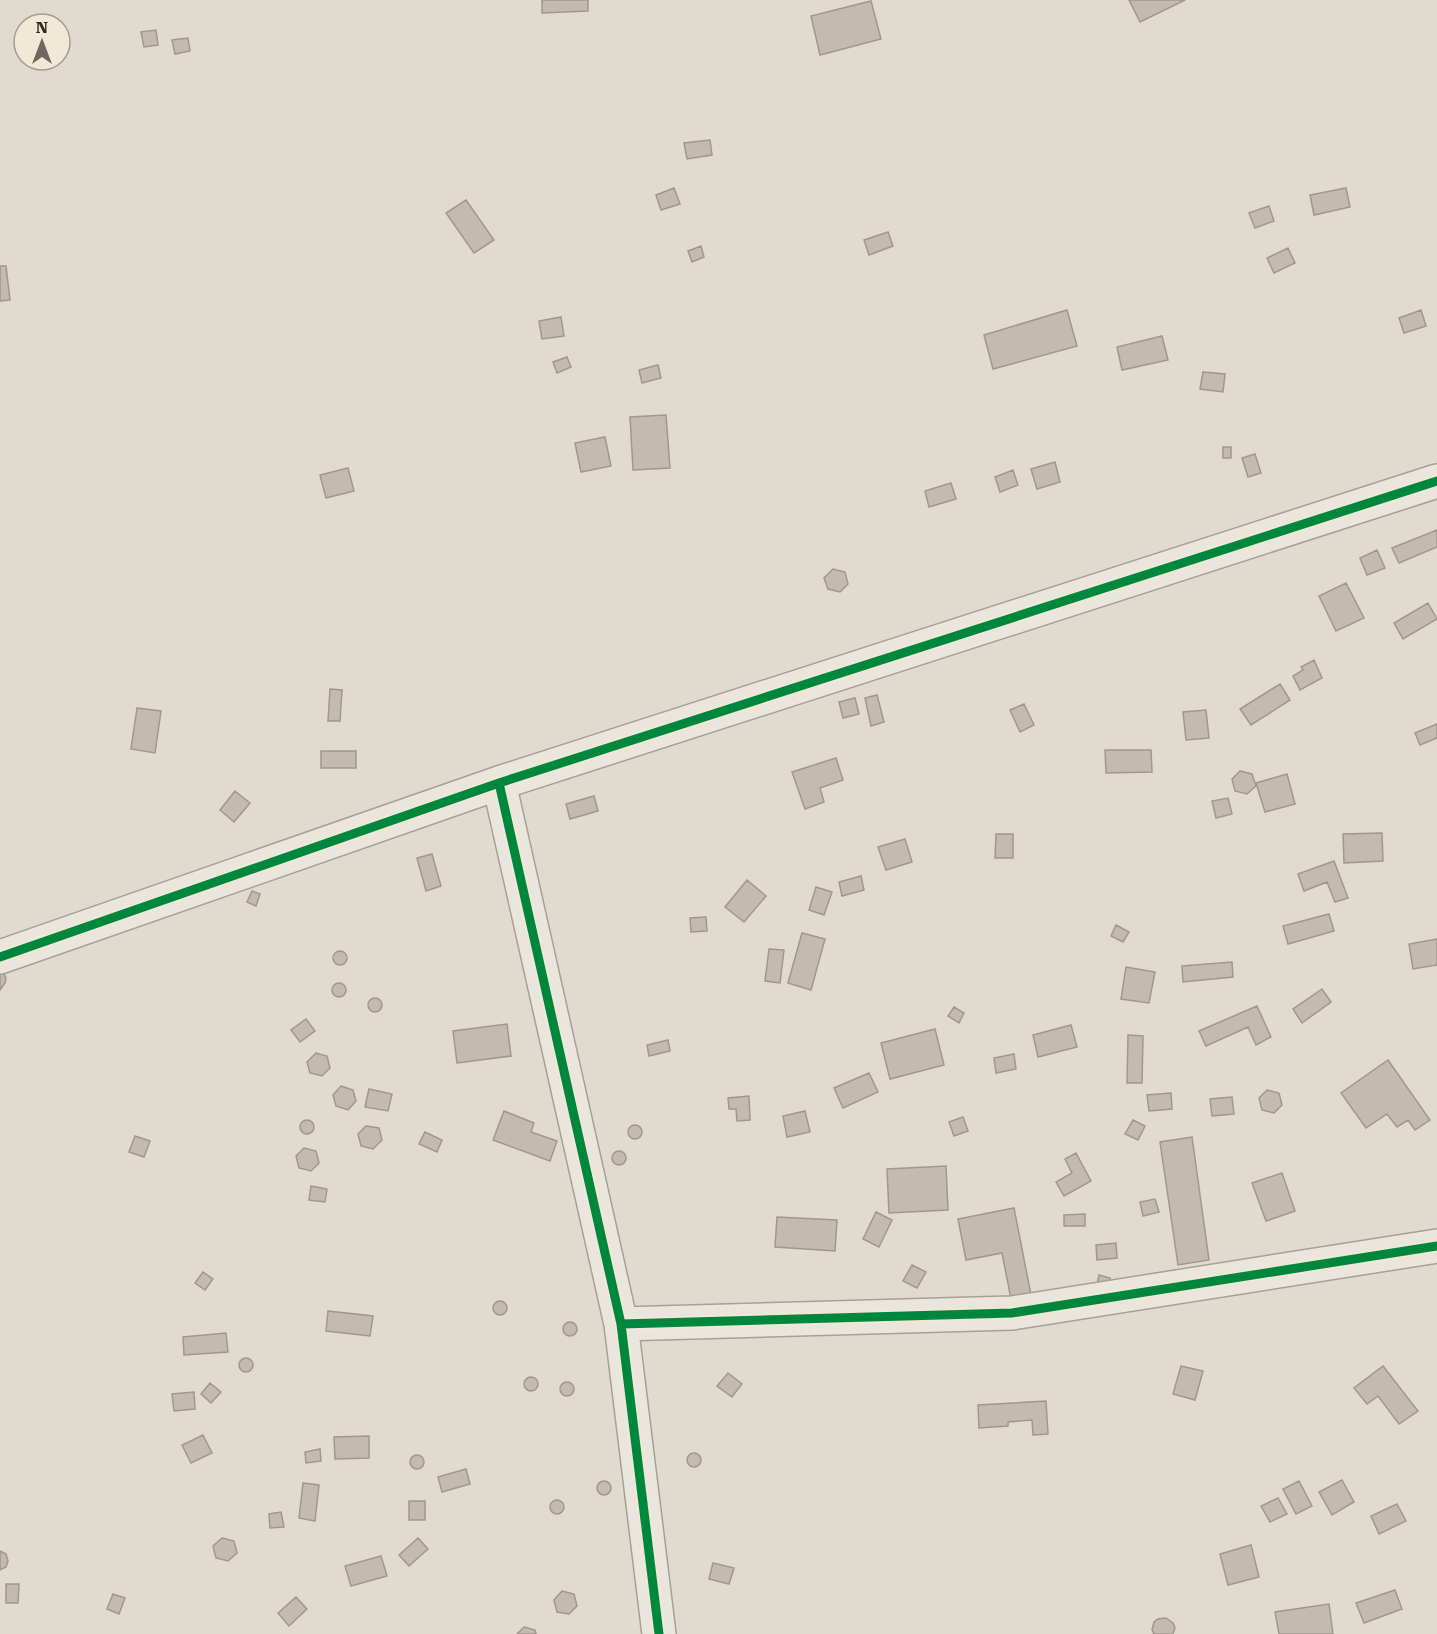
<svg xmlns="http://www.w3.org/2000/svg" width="1437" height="1634" font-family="'Roboto Serif',serif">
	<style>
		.building { fill: #c4baaf; stroke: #a1978e; stroke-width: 1.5 }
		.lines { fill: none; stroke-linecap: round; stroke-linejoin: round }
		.street-casing { stroke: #a6a097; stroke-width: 36 }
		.street { stroke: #eae6de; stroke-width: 33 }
		.cycleway-casing { stroke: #f1e8d5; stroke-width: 13 }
		.cycleway { stroke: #00873e; stroke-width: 9 }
	</style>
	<rect width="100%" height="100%" fill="#e1dace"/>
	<path class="building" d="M 542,0 L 588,0 L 588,11 L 542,13 Z
		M 1129,0 L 1185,0 L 1140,22 Z
		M 871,1 L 881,39 L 820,55 L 811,16 Z
		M 156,30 L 158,45 L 144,47 L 141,32 Z
		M 188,38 L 190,51 L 175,54 L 172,40 Z
		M 710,140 L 712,155 L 687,159 L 684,143 Z
		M 674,188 L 680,204 L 661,210 L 656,195 Z
		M 1346,188 L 1350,207 L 1314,215 L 1310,195 Z
		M 466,200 L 494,240 L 474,253 L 446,213 Z
		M 1269,206 L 1274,221 L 1255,228 L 1249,213 Z
		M 888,232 L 893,246 L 869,255 L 864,240 Z
		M 701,246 L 704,257 L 692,262 L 688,251 Z
		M 1288,248 L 1295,263 L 1274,273 L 1267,258 Z
		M 0,266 L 6,266 L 10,300 L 0,301 Z
		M 1067,310 L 1077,346 L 993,369 L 984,335 Z
		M 1421,310 L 1426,326 L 1404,333 L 1399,318 Z
		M 561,317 L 564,336 L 542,339 L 539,321 Z
		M 1162,336 L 1168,360 L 1122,370 L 1117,347 Z
		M 567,357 L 571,367 L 557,373 L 553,362 Z
		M 658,365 L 661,378 L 642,383 L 639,370 Z
		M 1203,372 L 1225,374 L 1223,392 L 1200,389 Z
		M 666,415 L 670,468 L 633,470 L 630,417 Z
		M 605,437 L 611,466 L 581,472 L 575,443 Z
		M 1223,447 L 1231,447 L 1231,458 L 1223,458 Z
		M 1255,454 L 1261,473 L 1248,477 L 1242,458 Z
		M 1055,462 L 1060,482 L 1037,489 L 1031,469 Z
		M 348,468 L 354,491 L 326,498 L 320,475 Z
		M 1013,470 L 1018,485 L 1000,492 L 995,477 Z
		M 951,483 L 956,499 L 929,507 L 925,491 Z
		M 1437,530 L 1437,547 L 1399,563 L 1392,548 Z
		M 1377,550 L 1385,568 L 1367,575 L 1360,558 Z
		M 833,569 L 845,572 L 848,584 L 840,592 L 828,589 L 824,578 Z
		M 1346,583 L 1364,618 L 1336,631 L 1319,596 Z
		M 1428,603 L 1437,619 L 1403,639 L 1394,623 Z
		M 1314,660 L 1322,678 L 1300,690 L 1293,676 L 1303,670 L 1301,667 Z
		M 1280,684 L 1290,700 L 1251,725 L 1240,709 Z
		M 330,689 L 342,690 L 340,721 L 328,721 Z
		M 877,695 L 884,722 L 871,726 L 865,698 Z
		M 855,698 L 859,714 L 843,718 L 839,702 Z
		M 1024,704 L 1034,725 L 1020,732 L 1010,710 Z
		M 137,708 L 161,711 L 155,753 L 131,749 Z
		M 1206,710 L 1209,738 L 1186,740 L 1183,712 Z
		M 1437,724 L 1437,738 L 1420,745 L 1415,733 Z
		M 1105,750 L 1151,750 L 1152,772 L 1106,773 Z
		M 321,751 L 356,751 L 356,768 L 321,768 Z
		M 836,758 L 843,780 L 820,788 L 824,802 L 805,809 L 792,772 Z
		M 1240,771 L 1252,774 L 1256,786 L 1247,794 L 1235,791 L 1232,779 Z
		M 1287,774 L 1295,804 L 1265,812 L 1256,783 Z
		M 235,791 L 250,803 L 234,822 L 220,810 Z
		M 594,796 L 598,811 L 570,819 L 566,804 Z
		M 1228,798 L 1232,814 L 1216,818 L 1212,801 Z
		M 1382,833 L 1383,861 L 1344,863 L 1343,834 Z
		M 996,834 L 1013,834 L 1013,858 L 995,858 Z
		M 905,839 L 912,862 L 886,870 L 878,847 Z
		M 432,854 L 441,886 L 426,891 L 417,858 Z
		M 1334,861 L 1348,898 L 1335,902 L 1327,882 L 1304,891 L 1298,874 Z
		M 861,876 L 864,890 L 842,896 L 839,882 Z
		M 747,880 L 766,896 L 744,922 L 725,907 Z
		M 816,887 L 832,892 L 824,915 L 809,910 Z
		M 252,891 L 260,894 L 256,906 L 247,902 Z
		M 1329,914 L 1334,931 L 1288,944 L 1283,926 Z
		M 706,917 L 707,931 L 691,932 L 690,918 Z
		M 1116,925 L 1129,932 L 1123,942 L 1111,936 Z
		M 802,933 L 825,939 L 811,990 L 788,983 Z
		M 1437,939 L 1437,965 L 1413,969 L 1409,944 Z
		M 769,949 L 784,950 L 780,983 L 765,981 Z
		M333 958a7 7 0 1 1 14 0a7 7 0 1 1-14 0Z
		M 1232,962 L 1233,977 L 1183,982 L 1182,966 Z
		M 0,967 L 6,978 L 5,983 L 0,990 Z
		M 1126,967 L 1155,972 L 1149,1003 L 1121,999 Z
		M332 990a7 7 0 1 1 14 0a7 7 0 1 1-14 0Z
		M 1322,989 L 1331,1002 L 1302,1023 L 1293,1009 Z
		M368 1005a7 7 0 1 1 14 0a7 7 0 1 1-14 0Z
		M 1257,1006 L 1271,1037 L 1256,1045 L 1248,1027 L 1206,1046 L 1199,1031 Z
		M 954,1007 L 964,1013 L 959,1023 L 948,1016 Z
		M 306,1019 L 315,1031 L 300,1042 L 291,1030 Z
		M 507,1024 L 511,1056 L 457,1063 L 453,1031 Z
		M 1071,1025 L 1077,1047 L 1038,1057 L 1033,1035 Z
		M 935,1029 L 944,1065 L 890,1079 L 881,1043 Z
		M 1128,1035 L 1143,1036 L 1142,1083 L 1127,1083 Z
		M 668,1040 L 670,1051 L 649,1056 L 647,1045 Z
		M 316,1053 L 327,1056 L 330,1068 L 322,1076 L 310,1073 L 307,1062 Z
		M 1014,1054 L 1016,1069 L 996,1073 L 994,1058 Z
		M 1388,1060 L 1430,1120 L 1415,1130 L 1408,1120 L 1397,1127 L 1387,1114 L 1366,1128 L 1341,1093 Z
		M 869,1073 L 878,1092 L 843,1108 L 834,1088 Z
		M 341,1086 L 353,1090 L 356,1101 L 348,1110 L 336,1106 L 333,1095 Z
		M 369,1089 L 392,1094 L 388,1111 L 365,1107 Z
		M 1267,1090 L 1279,1093 L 1282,1105 L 1274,1113 L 1262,1110 L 1259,1098 Z
		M 1171,1093 L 1172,1109 L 1149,1111 L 1147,1095 Z
		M 749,1096 L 750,1120 L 737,1121 L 736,1109 L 729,1109 L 728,1098 Z
		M 1232,1097 L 1234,1114 L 1212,1116 L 1210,1099 Z
		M 504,1111 L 534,1123 L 531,1132 L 557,1141 L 550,1161 L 493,1140 Z
		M 805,1111 L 810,1132 L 787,1137 L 783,1116 Z
		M 963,1117 L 968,1131 L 954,1136 L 949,1122 Z
		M 1133,1120 L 1145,1126 L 1138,1140 L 1125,1134 Z
		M300 1127a7 7 0 1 1 14 0a7 7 0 1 1-14 0Z
		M628 1132a7 7 0 1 1 14 0a7 7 0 1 1-14 0Z
		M 366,1126 L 379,1128 L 382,1140 L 373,1149 L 361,1146 L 358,1134 Z
		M 425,1132 L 442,1140 L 437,1152 L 419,1144 Z
		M 135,1136 L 150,1141 L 144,1157 L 129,1152 Z
		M 1192,1137 L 1209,1260 L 1178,1265 L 1160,1142 Z
		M 304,1148 L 316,1151 L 319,1163 L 311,1171 L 299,1168 L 296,1156 Z
		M612 1158a7 7 0 1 1 14 0a7 7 0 1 1-14 0Z
		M 1076,1153 L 1091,1181 L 1064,1196 L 1056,1182 L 1072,1173 L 1065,1159 Z
		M 946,1166 L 948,1210 L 889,1213 L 887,1169 Z
		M 1282,1173 L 1295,1211 L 1266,1221 L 1252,1183 Z
		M 311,1186 L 327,1189 L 325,1202 L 309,1200 Z
		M 1155,1199 L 1159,1212 L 1143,1216 L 1140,1202 Z
		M 1014,1208 L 1032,1300 L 1012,1304 L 1002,1253 L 966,1260 L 958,1219 Z
		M 876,1212 L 892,1220 L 879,1247 L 863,1239 Z
		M 1085,1214 L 1085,1226 L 1064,1226 L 1064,1215 Z
		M 777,1217 L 837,1220 L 835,1251 L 775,1247 Z
		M 1116,1243 L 1117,1258 L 1097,1260 L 1096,1245 Z
		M 912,1265 L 926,1272 L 917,1288 L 903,1281 Z
		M 203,1272 L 213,1279 L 205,1290 L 195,1283 Z
		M 1099,1275 L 1110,1278 L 1107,1292 L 1096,1289 Z
		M493 1308a7 7 0 1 1 14 0a7 7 0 1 1-14 0Z
		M 328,1311 L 373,1316 L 370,1336 L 326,1331 Z
		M563 1329a7 7 0 1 1 14 0a7 7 0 1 1-14 0Z
		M 226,1333 L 228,1352 L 184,1355 L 183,1337 Z
		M239 1365a7 7 0 1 1 14 0a7 7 0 1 1-14 0Z
		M 1181,1366 L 1203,1371 L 1195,1400 L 1173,1394 Z
		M 1383,1366 L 1418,1411 L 1399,1424 L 1378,1396 L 1367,1404 L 1354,1388 Z
		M 728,1373 L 742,1384 L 732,1397 L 717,1386 Z
		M524 1384a7 7 0 1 1 14 0a7 7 0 1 1-14 0Z
		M560 1389a7 7 0 1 1 14 0a7 7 0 1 1-14 0Z
		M 210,1383 L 221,1392 L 211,1403 L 201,1394 Z
		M 194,1392 L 195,1409 L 174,1411 L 172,1394 Z
		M 1046,1401 L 1048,1434 L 1033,1435 L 1032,1420 L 1008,1422 L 1008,1426 L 979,1428 L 978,1405 Z
		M 203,1435 L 212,1453 L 191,1463 L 182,1445 Z
		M 369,1436 L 369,1458 L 335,1459 L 334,1437 Z
		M 320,1449 L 321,1461 L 306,1463 L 305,1452 Z
		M687 1460a7 7 0 1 1 14 0a7 7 0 1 1-14 0Z
		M410 1462a7 7 0 1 1 14 0a7 7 0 1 1-14 0Z
		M 466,1469 L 470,1484 L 442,1492 L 438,1477 Z
		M 1342,1480 L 1354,1502 L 1332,1515 L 1319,1492 Z
		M 1299,1481 L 1312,1506 L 1296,1514 L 1283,1489 Z
		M597 1488a7 7 0 1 1 14 0a7 7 0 1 1-14 0Z
		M 303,1483 L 319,1485 L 315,1521 L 299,1518 Z
		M 1278,1498 L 1287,1514 L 1270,1522 L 1261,1506 Z
		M550 1507a7 7 0 1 1 14 0a7 7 0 1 1-14 0Z
		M 409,1501 L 425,1501 L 425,1520 L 409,1520 Z
		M 1397,1504 L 1406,1521 L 1379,1534 L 1371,1516 Z
		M 281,1512 L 284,1527 L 270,1528 L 269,1514 Z
		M 222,1538 L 234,1541 L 237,1553 L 228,1561 L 216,1558 L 213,1546 Z
		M 418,1538 L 428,1549 L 409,1566 L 399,1555 Z
		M 1251,1545 L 1259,1577 L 1228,1585 L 1220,1554 Z
		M 0,1551 L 6,1554 L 8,1561 L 6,1567 L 0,1570 Z
		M 381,1556 L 387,1576 L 351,1586 L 345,1566 Z
		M 713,1563 L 734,1568 L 729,1584 L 709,1579 Z
		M 6,1584 L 19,1584 L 18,1603 L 6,1603 Z
		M 1395,1590 L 1402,1609 L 1364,1623 L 1356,1603 Z
		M 562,1591 L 574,1594 L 577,1606 L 569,1614 L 557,1612 L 554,1600 Z
		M 113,1594 L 125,1598 L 119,1614 L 107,1609 Z
		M 296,1597 L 307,1609 L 289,1626 L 278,1613 Z
		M 1329,1604 L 1333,1634 L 1279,1634 L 1275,1612 Z
		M 1166,1618 L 1173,1623 L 1175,1628 L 1173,1634 L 1154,1634 L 1152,1630 L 1154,1622 L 1158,1619 Z
		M 524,1627 L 535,1630 L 536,1634 L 517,1634 Z"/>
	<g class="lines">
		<g class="street-casing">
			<path id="street" d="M 499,783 L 1437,481
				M 0,957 L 499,783 L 621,1324 L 659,1634
				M 621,1324 L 1012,1313 L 1437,1246"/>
		</g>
		<use href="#street" class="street"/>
		<g class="cycleway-casing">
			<path id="cycleway" d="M 499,783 L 1437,481
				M 0,957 L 499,783 L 621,1324 L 659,1634
				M 621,1324 L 1012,1313 L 1437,1246"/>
		</g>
		<use href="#cycleway" class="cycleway"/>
	</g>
	<g transform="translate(42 42)"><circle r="28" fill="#f1e8d5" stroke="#a59c8d" stroke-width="1.5"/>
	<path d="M0-4.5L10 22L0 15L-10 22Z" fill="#71675d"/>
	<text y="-9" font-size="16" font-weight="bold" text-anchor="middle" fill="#342920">N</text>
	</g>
</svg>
